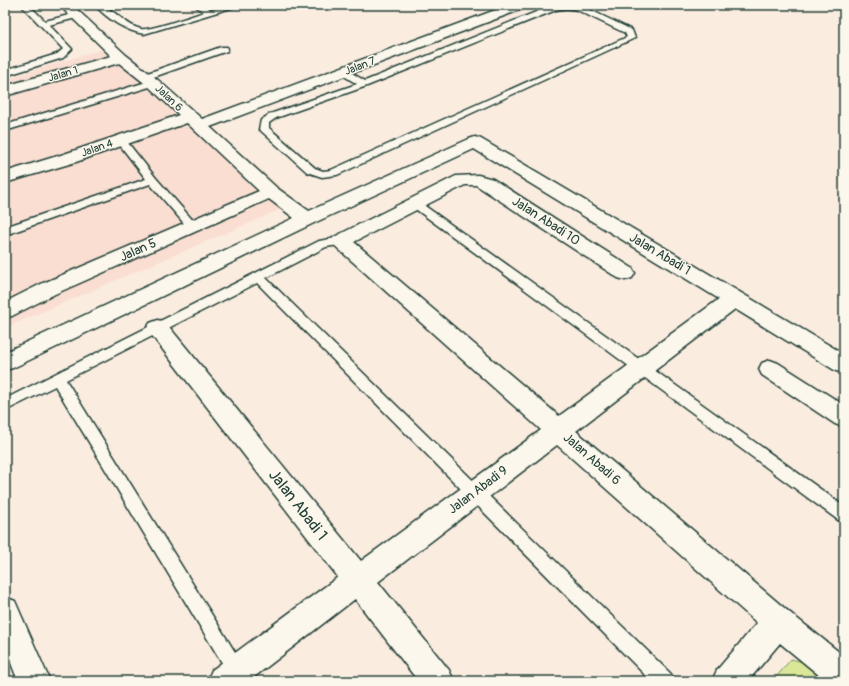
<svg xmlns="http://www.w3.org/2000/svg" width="849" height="686" font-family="Pangolin,sans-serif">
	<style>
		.built { fill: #faded2 }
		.green { fill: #dae799; stroke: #7c9266 }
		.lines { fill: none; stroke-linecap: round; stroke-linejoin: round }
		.lane-casing { stroke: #1f3d34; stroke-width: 3 }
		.street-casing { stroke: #1f3d34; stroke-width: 3 }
		.lane { fill: #fbf7ec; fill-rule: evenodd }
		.street { fill: #fbf7ec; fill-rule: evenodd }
		.labels { text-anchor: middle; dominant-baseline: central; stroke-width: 3; stroke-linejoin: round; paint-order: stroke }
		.far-street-label { font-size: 11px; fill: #1f3d34; stroke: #fbf7ec }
		.street-label { font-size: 13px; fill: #1f3d34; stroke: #fbf7ec }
		.near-street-label { font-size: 16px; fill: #1f3d34; stroke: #fbf7ec }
	</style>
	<rect width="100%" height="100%" fill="#fbece0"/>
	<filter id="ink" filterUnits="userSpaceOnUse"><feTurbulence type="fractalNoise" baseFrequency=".025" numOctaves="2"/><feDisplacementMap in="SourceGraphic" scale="8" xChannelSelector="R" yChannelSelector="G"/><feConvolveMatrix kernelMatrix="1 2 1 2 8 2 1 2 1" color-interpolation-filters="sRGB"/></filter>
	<g filter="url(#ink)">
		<path class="built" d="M 116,45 L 298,202 L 5,328 L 5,79 Z"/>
		<path class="green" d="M 791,659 L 803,662 L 826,681 L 773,681 Z"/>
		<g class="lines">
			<g class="lane-casing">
				<path id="lane" d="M 21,5 L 29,5 L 45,21 L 77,13 L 81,15 L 80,17 L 49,25 L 72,49 L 63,58 L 5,76 L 5,70 L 57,54 L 63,49 Z
					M 95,5 C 113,5 123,25 141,29 C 149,31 192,16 204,12 L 194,5 L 203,5 L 211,10 L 229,5 L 241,5 L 144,34 C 126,31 107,19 95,5 Z
					M 574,5 L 582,6 L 632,30 L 635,38 L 337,175 L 322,177 L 307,172 L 259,129 L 261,120 L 270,114 L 357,84 L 341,74 L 340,72 L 341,70 L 347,70 L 365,81 L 551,6 ZM 567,8 L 577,10 L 625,33 L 627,37 L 331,170 L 323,171 L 315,168 L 269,128 L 269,123 L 276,118 L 367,86 L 556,10 Z
					M 221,47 L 227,47 L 228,49 L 227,51 L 148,79 L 145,80 L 141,77 L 142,75 Z
					M 153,80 L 157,83 L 156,85 L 5,131 L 5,125 Z
					M 121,137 L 124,138 L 156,178 L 196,224 L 198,226 L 196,228 L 188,228 L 150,184 L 5,235 L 5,227 L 146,179 L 116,140 Z
					M 414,200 L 418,201 L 844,506 L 844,522 L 838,520 L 410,205 L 409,203 L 410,201 Z
					M 341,237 L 345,238 L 347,241 L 345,244 L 326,247 L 266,278 L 671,674 L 673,681 L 651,681 L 257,283 L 66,380 L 253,681 L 233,681 L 55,386 L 5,411 L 5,399 L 319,241 Z"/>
			</g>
			<g class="street-casing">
				<path id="street" d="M 59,5 L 72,5 L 126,55 L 158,80 L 202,119 L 509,5 L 527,5 L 525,8 L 210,127 L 277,188 L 309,211 L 469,139 L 475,137 L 481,139 L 844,354 L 844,373 L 836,371 L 735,309 L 576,431 L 789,612 L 844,656 L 844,681 L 826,681 L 780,643 L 748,681 L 712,681 L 717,670 L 757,623 L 557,445 L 378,582 L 449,670 L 454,681 L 418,681 L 355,599 L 249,681 L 207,681 L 212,670 L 338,577 L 150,333 L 147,328 L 150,323 L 158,320 L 166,323 L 361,561 L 541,430 L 334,245 L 331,241 L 334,237 L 456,176 L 478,175 L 493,179 L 632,268 L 635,273 L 632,278 L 625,280 L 618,278 L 476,185 L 465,185 L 354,242 L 559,416 L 719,299 L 474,149 L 314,223 L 13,368 L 5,370 L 5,352 L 294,218 L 269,199 L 55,294 L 12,316 L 5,318 L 5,302 L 41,284 L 259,191 L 187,123 L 76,162 L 5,183 L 5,172 L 64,154 L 179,115 L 148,86 L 119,63 L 5,96 L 5,86 L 111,56 Z
					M 770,360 L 778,363 L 844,405 L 844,427 L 835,424 L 762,375 L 759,369 L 762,363 Z
					M 5,597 L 15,601 L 50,681 L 18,681 L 5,648 Z"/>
			</g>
			<use href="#lane" class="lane"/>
			<use href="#street" class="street"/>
		</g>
	</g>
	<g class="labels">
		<g class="far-street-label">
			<text transform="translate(360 66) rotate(-21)">Jalan 7</text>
			<text transform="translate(63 74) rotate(-16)">Jalan 1</text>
			<text transform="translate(169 98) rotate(43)">Jalan 6</text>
			<text transform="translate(97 148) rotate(-19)">Jalan 4</text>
		</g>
		<g class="street-label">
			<text transform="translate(546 221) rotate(33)">Jalan Abadi 10</text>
			<text transform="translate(138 250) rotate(-24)">Jalan 5</text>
			<text transform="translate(660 254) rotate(31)">Jalan Abadi 1</text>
			<text transform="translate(592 459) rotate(41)">Jalan Abadi 6</text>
			<text transform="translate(478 490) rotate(-37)">Jalan Abadi 9</text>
		</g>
		<g class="near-street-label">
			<text transform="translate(298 505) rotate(52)">Jalan Abadi 1</text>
		</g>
	</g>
	<rect width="849" height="686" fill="none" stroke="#fbf7ec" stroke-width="20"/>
	<rect x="10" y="10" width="829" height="666" fill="none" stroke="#1f3d34" stroke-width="1.5" filter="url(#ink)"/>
</svg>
